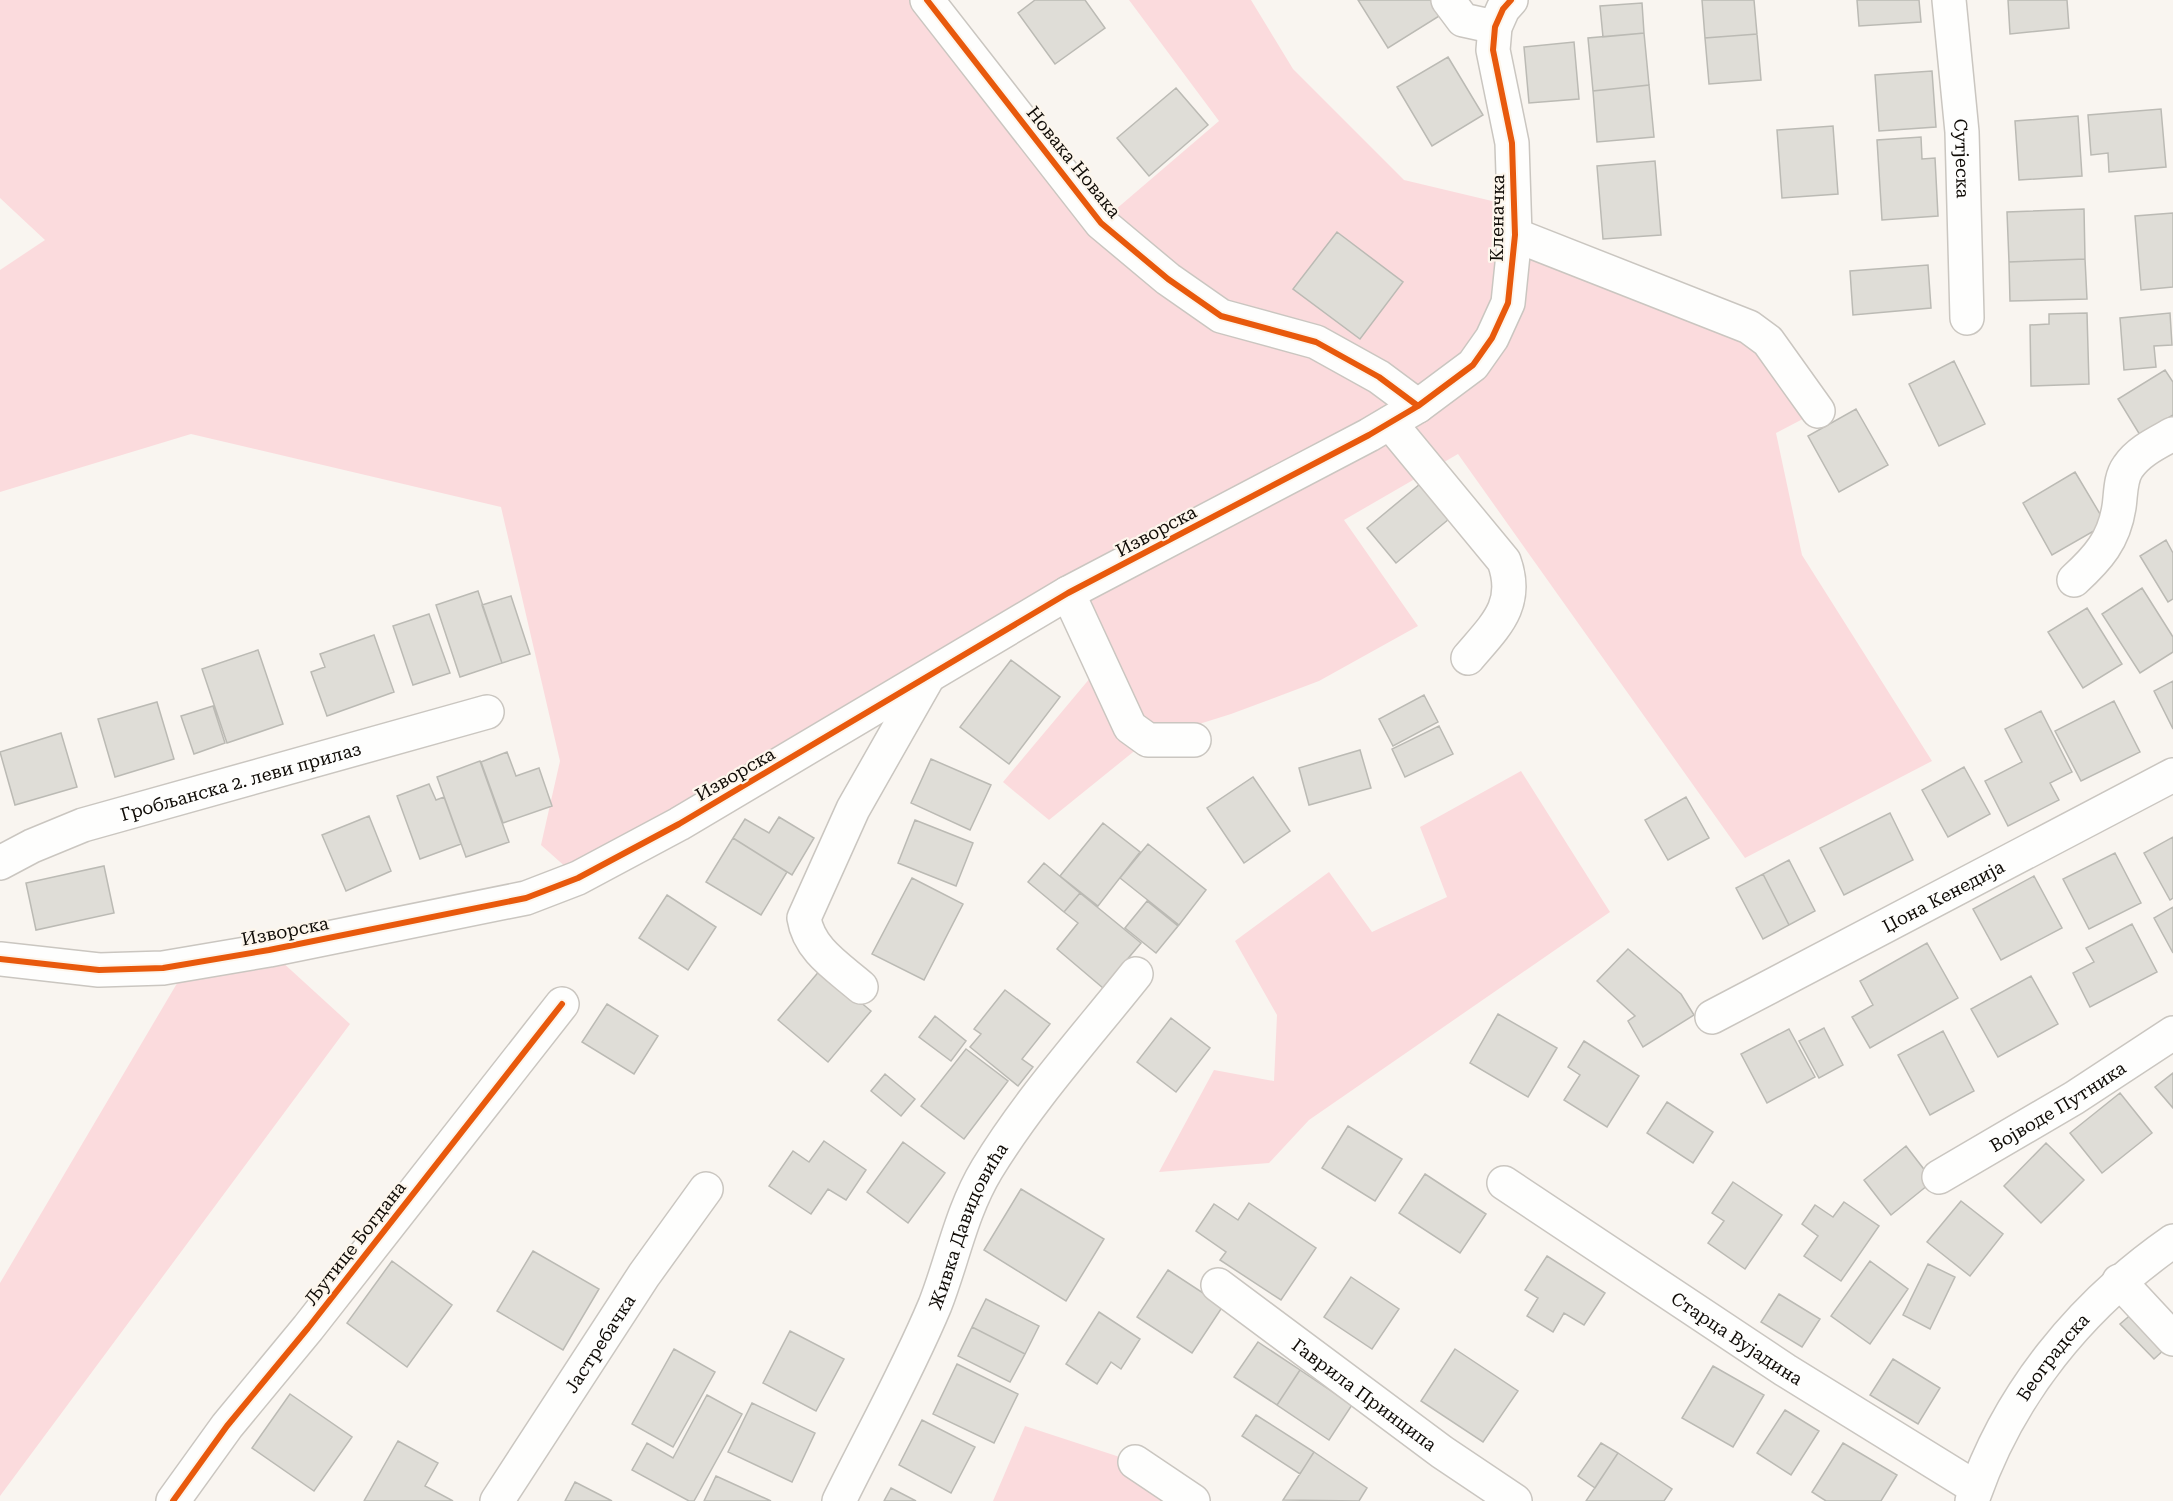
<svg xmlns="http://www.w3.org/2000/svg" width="2173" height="1501" font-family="'Roboto Serif',serif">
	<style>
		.green { fill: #fbdbdd }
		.building { fill: #dfddd7; stroke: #bbbab4; stroke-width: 1.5 }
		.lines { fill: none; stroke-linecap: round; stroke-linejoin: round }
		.minor-casing { stroke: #cac6c0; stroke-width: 36 }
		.minor { stroke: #fefefd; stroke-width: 33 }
		.cycleway-casing { stroke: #fdf6ec; stroke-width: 10 }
		.cycleway { stroke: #e8590c; stroke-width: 6 }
		.labels { text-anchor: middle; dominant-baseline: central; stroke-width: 4.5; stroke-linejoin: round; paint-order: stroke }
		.street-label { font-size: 18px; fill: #0f0b06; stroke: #fdf6ec }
	</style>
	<rect width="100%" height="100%" fill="#f9f5f0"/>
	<path class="green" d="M 0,0 L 929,0 L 1101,222 L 1219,121 L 1129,0 L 1251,0 L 1293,69 L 1404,180 L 1513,206 L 1515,235 L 1749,327 L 1818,411 L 1776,433 L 1802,555 L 1932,761 L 1745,858 L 1458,454 L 1344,520 L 1418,626 L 1319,681 L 1231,714 L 1148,740 L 1049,820 L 1003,782 L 1101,665 L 1068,594 L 578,878 L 541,845 L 560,761 L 501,507 L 191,434 L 0,492 L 0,270 L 45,240 L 0,198 Z
		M 1521,771 L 1610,912 L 1309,1120 L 1269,1163 L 1159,1172 L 1214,1070 L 1274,1081 L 1277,1015 L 1235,941 L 1329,872 L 1372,932 L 1447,897 L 1420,827 Z
		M 269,950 L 350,1024 L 0,1496 L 0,1283 L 189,963 Z
		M 1025,1426 L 1135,1462 L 1193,1501 L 993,1501 Z"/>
	<path class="building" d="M 1035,0 L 1085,0 L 1105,28 L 1055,64 L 1018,13 Z
		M 1358,0 L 1436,0 L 1444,13 L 1388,48 Z
		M 1702,0 L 1754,0 L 1757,34 L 1705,38 Z
		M 1857,0 L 1919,0 L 1921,22 L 1859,26 Z
		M 2008,0 L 2067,0 L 2069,28 L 2010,34 Z
		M 1642,3 L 1644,33 L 1603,37 L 1600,6 Z
		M 1644,33 L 1649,85 L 1593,91 L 1588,38 Z
		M 1757,34 L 1761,80 L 1709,84 L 1705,38 Z
		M 1574,42 L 1579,99 L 1529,103 L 1524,47 Z
		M 1448,57 L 1483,115 L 1432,146 L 1397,87 Z
		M 1932,71 L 1936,127 L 1879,131 L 1875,75 Z
		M 1649,85 L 1654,137 L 1597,142 L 1593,91 Z
		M 1176,88 L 1208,125 L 1149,176 L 1117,138 Z
		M 2161,109 L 2166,167 L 2109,172 L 2108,153 L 2091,155 L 2088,115 Z
		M 2078,116 L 2082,176 L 2019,180 L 2015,121 Z
		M 1833,126 L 1838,194 L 1782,198 L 1777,130 Z
		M 1921,137 L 1922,159 L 1935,158 L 1938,216 L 1882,220 L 1877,140 Z
		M 1655,161 L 1661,235 L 1603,239 L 1597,166 Z
		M 2084,209 L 2085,259 L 2009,262 L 2007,212 Z
		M 2173,213 L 2173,287 L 2141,290 L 2135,216 Z
		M 1337,232 L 1403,282 L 1360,339 L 1293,289 Z
		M 2085,259 L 2087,299 L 2010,301 L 2009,262 Z
		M 1928,265 L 1931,308 L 1853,315 L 1850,271 Z
		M 2087,313 L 2089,384 L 2031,386 L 2030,325 L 2049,324 L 2049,314 Z
		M 2170,313 L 2172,345 L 2154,346 L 2156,367 L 2124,370 L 2120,318 Z
		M 1954,361 L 1985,424 L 1939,446 L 1909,384 Z
		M 2165,370 L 2173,382 L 2173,415 L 2140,435 L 2118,399 Z
		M 1856,409 L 1888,465 L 1839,492 L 1808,436 Z
		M 2075,472 L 2106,524 L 2052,555 L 2023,503 Z
		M 1420,484 L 1449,519 L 1396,563 L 1367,528 Z
		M 2166,540 L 2173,553 L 2173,599 L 2168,602 L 2140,556 Z
		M 2142,588 L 2173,637 L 2173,652 L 2140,673 L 2102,614 Z
		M 478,591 L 502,663 L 460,677 L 436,605 Z
		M 511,596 L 530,654 L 502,663 L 482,605 Z
		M 2087,608 L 2122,664 L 2083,688 L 2048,632 Z
		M 429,614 L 450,673 L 413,685 L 393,626 Z
		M 374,635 L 394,692 L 327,716 L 311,672 L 325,667 L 320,654 Z
		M 258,650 L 283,724 L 227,743 L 202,669 Z
		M 1011,660 L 1060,697 L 1009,764 L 960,727 Z
		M 2173,681 L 2173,729 L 2154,691 Z
		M 1424,695 L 1438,722 L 1393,746 L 1379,719 Z
		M 2114,701 L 2140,752 L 2081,781 L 2055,731 Z
		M 157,702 L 174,759 L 115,777 L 98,719 Z
		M 213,706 L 225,743 L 194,754 L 181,716 Z
		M 2041,711 L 2072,772 L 2050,783 L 2059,800 L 2008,826 L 1985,781 L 2022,762 L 2005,729 Z
		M 1439,726 L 1453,754 L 1405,777 L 1392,749 Z
		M 61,733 L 77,787 L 15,805 L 0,752 Z
		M 1360,750 L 1371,788 L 1309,805 L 1299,768 Z
		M 507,752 L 516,776 L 539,768 L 552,806 L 503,823 L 481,762 Z
		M 931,759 L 991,785 L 970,830 L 911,803 Z
		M 480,761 L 509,842 L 466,857 L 437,777 Z
		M 1964,767 L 1990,814 L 1948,837 L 1922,790 Z
		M 1253,777 L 1290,831 L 1244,863 L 1207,808 Z
		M 429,784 L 436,800 L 444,797 L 461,844 L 420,859 L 397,796 Z
		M 1686,797 L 1709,838 L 1668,860 L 1645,820 Z
		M 1890,813 L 1913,860 L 1844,895 L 1820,848 Z
		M 369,816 L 391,871 L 346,891 L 322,835 Z
		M 779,817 L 814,838 L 792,875 L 733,838 L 745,819 L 769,833 Z
		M 915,820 L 973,843 L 956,886 L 898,863 Z
		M 1103,823 L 1140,852 L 1098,906 L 1060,876 Z
		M 2173,837 L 2173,898 L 2170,900 L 2144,853 Z
		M 733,838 L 787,872 L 761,915 L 706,882 Z
		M 1148,844 L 1206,890 L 1179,925 L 1120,878 Z
		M 2115,853 L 2141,903 L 2089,929 L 2063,879 Z
		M 1789,860 L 1815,911 L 1789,925 L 1763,874 Z
		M 1044,863 L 1080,893 L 1064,912 L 1028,882 Z
		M 104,866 L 114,913 L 36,930 L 26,883 Z
		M 1763,874 L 1789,925 L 1763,939 L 1736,888 Z
		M 2034,876 L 2062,928 L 2001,960 L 1973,909 Z
		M 912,878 L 963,904 L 924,980 L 872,954 Z
		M 1080,893 L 1141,943 L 1103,988 L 1057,949 L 1078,923 L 1064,912 Z
		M 667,895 L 716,927 L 688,970 L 639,938 Z
		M 1147,901 L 1178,926 L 1156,953 L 1125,928 Z
		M 2173,907 L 2173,953 L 2154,918 Z
		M 2132,924 L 2157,972 L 2090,1007 L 2073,973 L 2094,962 L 2086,948 Z
		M 1927,943 L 1958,998 L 1870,1048 L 1852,1017 L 1873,1005 L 1860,981 Z
		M 1628,949 L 1681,994 L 1694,1015 L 1643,1047 L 1628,1021 L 1635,1016 L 1597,981 Z
		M 821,969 L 871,1011 L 828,1062 L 778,1020 Z
		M 2031,976 L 2058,1024 L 1998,1057 L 1971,1009 Z
		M 1005,990 L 1050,1024 L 1022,1059 L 1033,1067 L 1018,1086 L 970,1047 L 981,1034 L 974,1029 Z
		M 607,1004 L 658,1036 L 634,1074 L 582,1042 Z
		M 1498,1014 L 1557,1048 L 1528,1097 L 1470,1063 Z
		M 935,1016 L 966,1041 L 951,1061 L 919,1037 Z
		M 1171,1018 L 1210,1048 L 1176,1092 L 1137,1062 Z
		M 1824,1028 L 1843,1065 L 1819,1078 L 1799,1041 Z
		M 1789,1029 L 1815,1077 L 1767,1103 L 1741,1054 Z
		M 1943,1031 L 1974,1091 L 1930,1115 L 1898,1055 Z
		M 1584,1041 L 1639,1076 L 1607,1127 L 1564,1100 L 1580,1075 L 1568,1067 Z
		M 966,1049 L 1008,1081 L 964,1139 L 921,1106 Z
		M 2173,1073 L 2173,1108 L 2155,1087 Z
		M 885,1074 L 915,1099 L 901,1116 L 871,1091 Z
		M 2120,1093 L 2152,1133 L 2102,1173 L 2070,1133 Z
		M 1667,1102 L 1713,1132 L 1693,1163 L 1647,1133 Z
		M 1348,1126 L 1402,1159 L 1375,1201 L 1322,1168 Z
		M 824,1141 L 866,1170 L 846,1200 L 828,1189 L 811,1214 L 769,1186 L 793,1151 L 809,1162 Z
		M 903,1142 L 945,1173 L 908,1223 L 867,1192 Z
		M 2046,1143 L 2084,1180 L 2041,1223 L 2004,1186 Z
		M 1906,1146 L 1933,1181 L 1891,1215 L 1864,1180 Z
		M 1425,1174 L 1486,1214 L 1460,1253 L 1399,1213 Z
		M 1733,1182 L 1782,1215 L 1745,1269 L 1708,1243 L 1724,1221 L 1712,1213 Z
		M 1021,1189 L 1104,1239 L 1066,1301 L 984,1250 Z
		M 1961,1201 L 2003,1234 L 1970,1276 L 1927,1242 Z
		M 1844,1202 L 1879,1226 L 1841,1281 L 1804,1256 L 1818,1236 L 1802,1224 L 1815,1205 L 1833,1217 Z
		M 1249,1203 L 1316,1248 L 1281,1300 L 1220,1260 L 1226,1252 L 1196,1231 L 1214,1204 L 1238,1220 Z
		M 533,1251 L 599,1289 L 563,1350 L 497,1311 Z
		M 1547,1256 L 1605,1293 L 1584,1325 L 1564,1313 L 1553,1332 L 1527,1316 L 1538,1298 L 1525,1290 Z
		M 392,1261 L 452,1305 L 407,1367 L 347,1323 Z
		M 1870,1261 L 1908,1289 L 1870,1344 L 1831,1316 Z
		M 1928,1264 L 1955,1277 L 1930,1329 L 1903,1315 Z
		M 1168,1270 L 1223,1306 L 1192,1353 L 1137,1317 Z
		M 1351,1277 L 1399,1309 L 1372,1349 L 1324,1317 Z
		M 1779,1294 L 1820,1319 L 1802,1347 L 1761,1322 Z
		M 986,1299 L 1039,1326 L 1025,1354 L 972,1327 Z
		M 1099,1312 L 1140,1339 L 1121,1369 L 1111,1362 L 1097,1384 L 1066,1364 Z
		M 2134,1312 L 2167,1347 L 2154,1359 L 2120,1324 Z
		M 972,1327 L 1025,1354 L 1010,1382 L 958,1356 Z
		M 790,1331 L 844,1359 L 816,1411 L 763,1383 Z
		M 1258,1342 L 1300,1370 L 1277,1405 L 1234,1377 Z
		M 674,1349 L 715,1372 L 673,1447 L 632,1424 Z
		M 1455,1349 L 1518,1391 L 1483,1442 L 1421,1401 Z
		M 1893,1359 L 1940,1388 L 1918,1424 L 1870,1395 Z
		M 957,1364 L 1018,1394 L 994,1443 L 933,1414 Z
		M 1713,1366 L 1764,1395 L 1733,1447 L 1682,1418 Z
		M 1300,1370 L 1352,1405 L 1329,1440 L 1277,1405 Z
		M 290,1394 L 352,1437 L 314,1491 L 252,1448 Z
		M 707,1395 L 742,1414 L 694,1501 L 689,1501 L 632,1470 L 647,1443 L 673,1458 Z
		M 752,1403 L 815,1433 L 792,1482 L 728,1452 Z
		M 1785,1410 L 1819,1431 L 1791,1475 L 1757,1453 Z
		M 1256,1415 L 1314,1452 L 1300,1474 L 1242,1436 Z
		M 922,1420 L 975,1447 L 951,1493 L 899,1465 Z
		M 398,1441 L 438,1463 L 425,1486 L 453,1501 L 364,1501 Z
		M 1601,1443 L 1618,1453 L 1595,1488 L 1578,1476 Z
		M 1843,1443 L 1897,1475 L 1881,1501 L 1826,1501 L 1812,1492 Z
		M 1314,1452 L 1367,1488 L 1359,1501 L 1283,1500 Z
		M 1618,1453 L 1672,1489 L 1664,1501 L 1586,1501 Z
		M 716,1476 L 771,1501 L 704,1501 Z
		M 575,1482 L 612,1501 L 565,1501 Z
		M 891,1488 L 916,1501 L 884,1501 Z"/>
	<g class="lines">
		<g class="minor-casing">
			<g id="minor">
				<path d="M 927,0 L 1101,223 L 1168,279 L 1221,316 L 1316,342 L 1379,377 L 1418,406"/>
				<path d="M 1448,0 L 1463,20 L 1495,27"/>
				<path id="s1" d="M 1949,0 L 1962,132 L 1967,318"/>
				<path d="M 1515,235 L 1749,327 L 1768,341 L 1818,411"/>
				<path d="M 1390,423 L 1504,561 C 1520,605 1495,626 1468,658"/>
				<path d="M 2074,580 C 2098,558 2114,540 2119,507 C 2121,494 2120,478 2128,467 C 2139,451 2157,443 2173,434"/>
				<path d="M 1068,593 L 1130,727 L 1148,740 L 1194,740"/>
				<path id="s2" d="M 0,863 L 32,846 L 83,825 L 487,712"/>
				<path d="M 0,959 L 99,970 L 163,968 L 269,950 L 526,898 L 578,878 L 679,824 L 1068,593 L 1369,435 L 1418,406 L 1473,365 L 1492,338 L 1508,303 L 1515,235 L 1512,143 L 1493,50 L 1495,27 L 1503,9 L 1511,0"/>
				<path d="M 861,987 C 838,967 809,950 804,918 L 853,809 L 928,677"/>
				<path id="s3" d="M 1712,1017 L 2173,775"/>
				<path id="s4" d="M 1939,1177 L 2074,1098 L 2173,1033"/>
				<path id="s5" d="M 1504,1183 L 1785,1370 L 1976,1488"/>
				<path d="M 2119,1281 L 2173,1339"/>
				<path id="s6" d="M 1218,1285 L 1442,1452 L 1515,1501"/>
				<path d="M 1135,1462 L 1193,1501"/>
				<path d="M 173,1501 L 227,1426 L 308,1328 L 562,1004"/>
				<path id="s7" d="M 497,1501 L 644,1275 L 706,1189"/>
				<path id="s8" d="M 839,1501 C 871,1436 907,1372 935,1305 C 953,1259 961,1212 987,1169 C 1029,1100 1085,1038 1136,974"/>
				<path id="s9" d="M 1972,1501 C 2008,1394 2081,1305 2173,1241"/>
			</g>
		</g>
		<use href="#minor" class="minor"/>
		<g class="cycleway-casing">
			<path id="cycleway" d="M 927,0 L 1101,223 L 1168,279 L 1221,316 L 1316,342 L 1379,377 L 1418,406
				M 0,959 L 99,970 L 163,968 L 269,950 L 526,898 L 578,878 L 679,824 L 1068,593 L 1369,435 L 1418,406 L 1473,365 L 1492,338 L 1508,303 L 1515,235 L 1512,143 L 1493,50 L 1495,27 L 1503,9 L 1511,0
				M 173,1501 L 227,1426 L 308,1328 L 562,1004"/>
		</g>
		<use href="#cycleway" class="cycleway"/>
	</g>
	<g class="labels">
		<g class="street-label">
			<text stroke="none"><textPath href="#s1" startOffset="159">Сутјеска</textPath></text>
			<text transform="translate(1074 162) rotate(51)">Новака Новака</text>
			<text transform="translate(1497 218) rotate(-89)">Кленачка</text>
			<text transform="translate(1156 531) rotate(-28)">Изворска</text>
			<text transform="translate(735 774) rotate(-30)">Изворска</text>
			<text stroke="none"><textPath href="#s2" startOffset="255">Гробљанска 2. леви прилаз</textPath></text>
			<text stroke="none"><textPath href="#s3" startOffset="261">Џона Кенедија</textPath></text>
			<text transform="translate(285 931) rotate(-11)">Изворска</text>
			<text stroke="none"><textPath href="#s4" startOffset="138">Војводе Путника</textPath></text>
			<text stroke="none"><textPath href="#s8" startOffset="304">Живка Давидовића</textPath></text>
			<text transform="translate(355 1243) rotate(-52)">Љутице Богдана</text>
			<text stroke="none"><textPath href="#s5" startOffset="280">Старца Вујадина</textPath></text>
			<text stroke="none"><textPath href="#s7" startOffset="188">Јастребачка</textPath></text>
			<text stroke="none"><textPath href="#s9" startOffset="166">Београдска</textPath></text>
			<text stroke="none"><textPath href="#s6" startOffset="183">Гаврила Принципа</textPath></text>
		</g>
	</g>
</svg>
